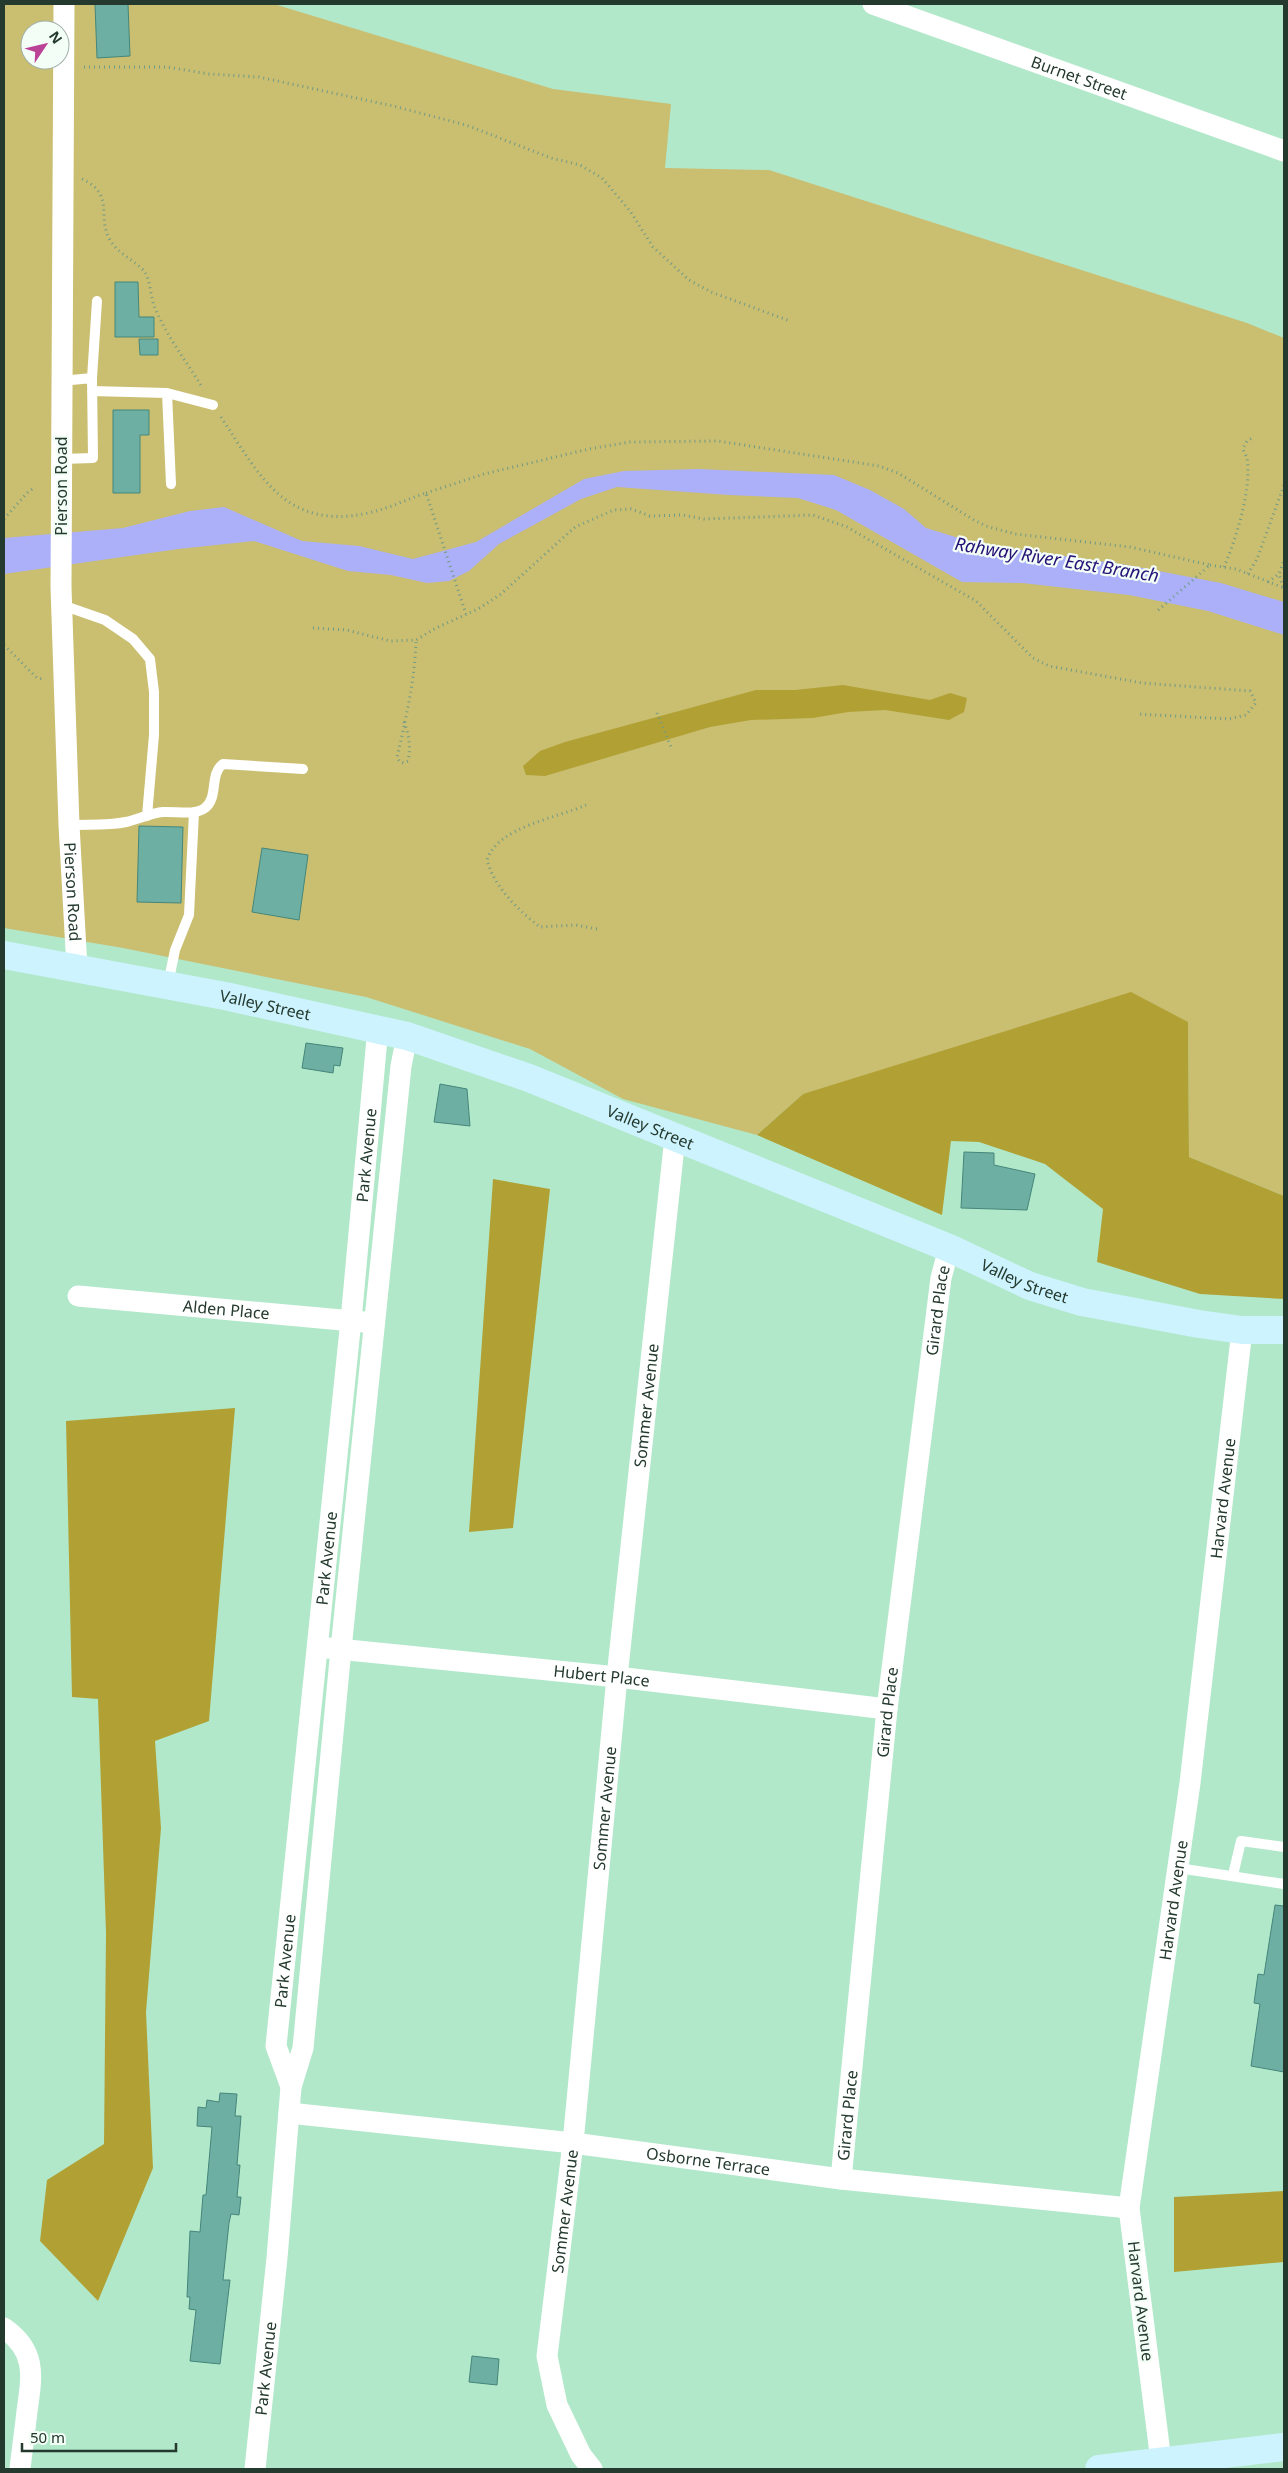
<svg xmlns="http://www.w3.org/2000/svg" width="1288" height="2473" font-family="'Noto Sans',sans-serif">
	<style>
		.green { fill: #cabe71; fill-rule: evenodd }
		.forest { fill: #b1a134 }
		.water { fill: #abb0f8 }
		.building { fill: #6eafa3; stroke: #45867a }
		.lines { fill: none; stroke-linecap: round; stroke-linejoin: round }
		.path { stroke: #729a84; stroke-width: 3; stroke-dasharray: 1 4; stroke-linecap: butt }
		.lane { stroke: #fff; stroke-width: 10 }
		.street { stroke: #fff; stroke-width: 21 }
		.secondary { stroke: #cdf3fe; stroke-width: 28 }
		.labels { text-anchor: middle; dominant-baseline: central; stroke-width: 4.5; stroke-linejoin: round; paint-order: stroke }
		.street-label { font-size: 16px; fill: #243a2e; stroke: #f3fef7 }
		.water-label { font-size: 18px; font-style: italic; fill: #261177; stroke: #f3fef7 }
	</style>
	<rect width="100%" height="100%" fill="#b2e8ca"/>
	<path class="green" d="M 4,4 L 274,4 L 553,89 L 671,104 L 665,168 L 769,170 L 1247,323 L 1284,338 L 1284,1196 L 1189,1157 L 1188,1022 L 803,1094 L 757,1135 L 623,1099 L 530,1049 L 366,997 L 123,948 L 4,928 ZM 30,30 L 60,30 L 60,60 L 30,60 Z"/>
	<path class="forest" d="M 843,685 L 930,700 L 950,693 L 967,698 L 964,712 L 949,720 L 885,710 L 848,712 L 813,718 L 751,720 L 710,727 L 545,776 L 526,775 L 523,766 L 540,751 L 565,742 L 756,690 L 795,690 Z
		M 1131,992 L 1188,1022 L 1189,1157 L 1284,1196 L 1284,1299 L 1200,1294 L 1097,1262 L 1103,1209 L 1045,1164 L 979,1142 L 951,1141 L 942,1215 L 757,1135 L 803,1094 Z
		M 493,1179 L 550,1189 L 513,1528 L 469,1532 Z
		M 235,1408 L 209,1721 L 155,1741 L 161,1828 L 146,2012 L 153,2168 L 98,2301 L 40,2241 L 47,2180 L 104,2144 L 106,1933 L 98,1699 L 72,1697 L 66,1421 Z
		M 1284,2191 L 1284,2262 L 1174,2272 L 1174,2197 Z"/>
	<path class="water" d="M 699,469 L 834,475 L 870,490 L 904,509 L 926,528 L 975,543 L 1127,565 L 1221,583 L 1284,602 L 1284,635 L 1208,611 L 1129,595 L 1022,583 L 962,582 L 836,510 L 798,498 L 729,495 L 617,487 L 581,499 L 499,544 L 469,571 L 449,581 L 427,583 L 391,575 L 348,571 L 254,541 L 178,549 L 4,574 L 4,538 L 123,528 L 190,511 L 224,507 L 302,541 L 359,546 L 413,559 L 476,542 L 584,479 L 624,471 Z"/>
	<path class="building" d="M 95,4 L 128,4 L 130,56 L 97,58 Z
		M 115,282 L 138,282 L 139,317 L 154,317 L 154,337 L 115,337 Z
		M 139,339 L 158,339 L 158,355 L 140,355 Z
		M 113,410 L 149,410 L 149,435 L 140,435 L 140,493 L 113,493 Z
		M 139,826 L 183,827 L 181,903 L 137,902 Z
		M 262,848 L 308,855 L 299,920 L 252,912 Z
		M 306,1043 L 343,1048 L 340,1066 L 334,1065 L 333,1073 L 302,1068 Z
		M 440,1084 L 467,1089 L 470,1126 L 434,1122 Z
		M 964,1152 L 994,1153 L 994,1165 L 1035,1174 L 1027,1210 L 961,1208 Z
		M 1275,1905 L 1284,1906 L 1284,2072 L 1251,2066 L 1260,2004 L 1254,2003 L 1258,1974 L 1264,1975 Z
		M 220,2093 L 237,2094 L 235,2116 L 241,2116 L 237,2165 L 240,2165 L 237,2197 L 241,2197 L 239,2215 L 231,2214 L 229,2223 L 223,2280 L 230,2280 L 220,2364 L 190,2361 L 196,2310 L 189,2309 L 190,2297 L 187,2297 L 190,2231 L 200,2232 L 203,2195 L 206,2195 L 212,2127 L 197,2126 L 198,2107 L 206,2108 L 207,2100 L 219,2102 Z
		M 472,2356 L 499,2359 L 497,2385 L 469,2382 Z"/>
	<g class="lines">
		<path class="path" d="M 84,67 L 167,67 L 209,74 L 259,77 L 393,106 L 466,125 L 551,158 L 580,165 L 602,178 L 630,211 L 653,247 L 689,280 L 711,292 L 790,321
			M 82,179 C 116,195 96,216 110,240 C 118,254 134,260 144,271 C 151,280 150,297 155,308 C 166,335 186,361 202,387
			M 221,417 C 260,476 286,531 368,513 C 388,509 407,499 426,493 L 466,614
			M 426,493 L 484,474 L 589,449 L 630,442 L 718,441 L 879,466 L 898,473 L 974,520 L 986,526 L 1015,534 L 1130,547 L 1210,565 L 1156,612
			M 4,519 L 27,493 L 35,487
			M 1210,565 L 1236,569 L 1284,588
			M 1224,567 C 1236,539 1252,489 1247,458 C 1246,455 1243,451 1243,448 L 1247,441 L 1254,437
			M 1248,574 L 1257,559 L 1284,485
			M 1268,582 L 1279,574
			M 1283,587 L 1279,574 L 1284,560
			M 313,628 L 347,630 L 390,641 L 416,640 L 436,628 L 478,609 L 501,594 L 575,527 L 614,510 L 631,509 L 650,516 L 683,515 L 704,519 L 813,515 L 847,527 L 976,601 L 1033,658 L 1049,666 L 1142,683 L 1250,691 L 1256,703 L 1246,715 L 1229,719 L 1138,714
			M 4,645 L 37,678 L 44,679
			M 657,713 L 671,747
			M 404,722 C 409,735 411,746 408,761 L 404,763 L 400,762 L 397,757 C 406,719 415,679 416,640
			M 586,805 C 557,818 497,827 487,860 C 494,887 519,911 540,927 L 576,925 L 597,929"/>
		<path class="lane" d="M 61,381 L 92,378
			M 92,391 L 167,393 L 213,405
			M 167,393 L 171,484
			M 61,459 L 93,458 L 92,378 L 97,301
			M 62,605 L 105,620 L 133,639 L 150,659 L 154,692 L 154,735 L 147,816
			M 69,825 C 87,824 108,826 126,822 C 139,819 151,813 163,812 C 176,811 194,816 205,808 C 219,797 209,774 223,764 L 303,769
			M 168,984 L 175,950 L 189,915 L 194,812
			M 1178,1868 L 1284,1884
			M 1233,1875 L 1241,1841 L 1284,1847"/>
		<g class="street">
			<path id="s1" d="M 64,4 L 61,587 L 69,825 L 77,968"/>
			<path id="s2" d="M 873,4 L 1284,151"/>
			<path id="s3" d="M 78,1296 L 364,1322"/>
			<path id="s4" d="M 328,1648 L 617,1677 L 887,1709"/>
			<path id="s5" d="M 291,2087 L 276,2046 L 351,1320 L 378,1028"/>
			<path id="s6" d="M 289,2113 L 573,2143 L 841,2179 L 1129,2208"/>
			<path id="s7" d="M 841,2179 L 887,1709 L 941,1278 L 949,1248"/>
			<path d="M 4,2328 C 37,2351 32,2376 27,2411 C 25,2431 22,2450 20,2469"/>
			<path id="s8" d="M 255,2469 L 277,2258 L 291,2087 L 303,2048 L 341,1649 L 401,1066 L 407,1036"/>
			<path id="s9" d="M 592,2469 L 581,2455 L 557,2405 L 547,2356 L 573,2143 L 617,1677 L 675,1137"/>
			<path id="s10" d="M 1162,2469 L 1129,2208 L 1190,1783 L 1242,1330"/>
		</g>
		<g class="secondary">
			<path id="s11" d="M 4,955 L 225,996 L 407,1036 L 529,1078 L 949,1248 L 1030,1286 L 1082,1302 L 1199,1324 L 1242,1330 L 1284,1330"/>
			<path d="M 1099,2469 L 1284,2447"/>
		</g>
	</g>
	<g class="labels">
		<g class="street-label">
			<text stroke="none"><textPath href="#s2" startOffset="219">Burnet Street</textPath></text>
			<text transform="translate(61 486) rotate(-90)">Pierson Road</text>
			<text stroke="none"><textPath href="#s1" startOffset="888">Pierson Road</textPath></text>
			<text stroke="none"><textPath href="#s11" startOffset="266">Valley Street</textPath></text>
			<text stroke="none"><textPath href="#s11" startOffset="671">Valley Street</textPath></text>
			<text stroke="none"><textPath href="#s5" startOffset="939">Park Avenue</textPath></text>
			<text stroke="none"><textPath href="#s11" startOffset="1076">Valley Street</textPath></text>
			<text stroke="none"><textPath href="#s3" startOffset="149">Alden Place</textPath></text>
			<text stroke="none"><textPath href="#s7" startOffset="874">Girard Place</textPath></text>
			<text stroke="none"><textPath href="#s9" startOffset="1079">Sommer Avenue</textPath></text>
			<text stroke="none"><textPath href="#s10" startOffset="979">Harvard Avenue</textPath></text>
			<text stroke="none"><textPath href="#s5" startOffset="534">Park Avenue</textPath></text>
			<text stroke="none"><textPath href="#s4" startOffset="275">Hubert Place</textPath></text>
			<text stroke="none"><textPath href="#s7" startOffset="469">Girard Place</textPath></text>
			<text stroke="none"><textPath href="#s9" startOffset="674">Sommer Avenue</textPath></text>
			<text stroke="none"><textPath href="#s10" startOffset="574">Harvard Avenue</textPath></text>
			<text stroke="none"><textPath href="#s5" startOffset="129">Park Avenue</textPath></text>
			<text stroke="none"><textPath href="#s7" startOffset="64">Girard Place</textPath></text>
			<text stroke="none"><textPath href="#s6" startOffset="422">Osborne Terrace</textPath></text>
			<text stroke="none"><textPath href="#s9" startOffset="269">Sommer Avenue</textPath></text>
			<text transform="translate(1141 2301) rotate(83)">Harvard Avenue</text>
			<text stroke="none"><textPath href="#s8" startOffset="101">Park Avenue</textPath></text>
		</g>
		<g class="water-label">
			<text transform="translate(1057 559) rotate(9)">Rahway River East Branch</text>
		</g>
	</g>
	<rect width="1288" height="2473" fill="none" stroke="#243a2e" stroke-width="10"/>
	<g transform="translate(45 45) rotate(55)"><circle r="24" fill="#f3fef7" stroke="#a0b0a7"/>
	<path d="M0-4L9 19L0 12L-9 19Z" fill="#ba4398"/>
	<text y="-8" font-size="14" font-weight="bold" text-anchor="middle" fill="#243a2e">N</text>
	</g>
	<path d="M22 2443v8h154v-8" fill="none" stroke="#243a2e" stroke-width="2.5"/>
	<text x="30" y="2443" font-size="15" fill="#243a2e" stroke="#f3fef7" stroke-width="4" paint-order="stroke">50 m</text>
</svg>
